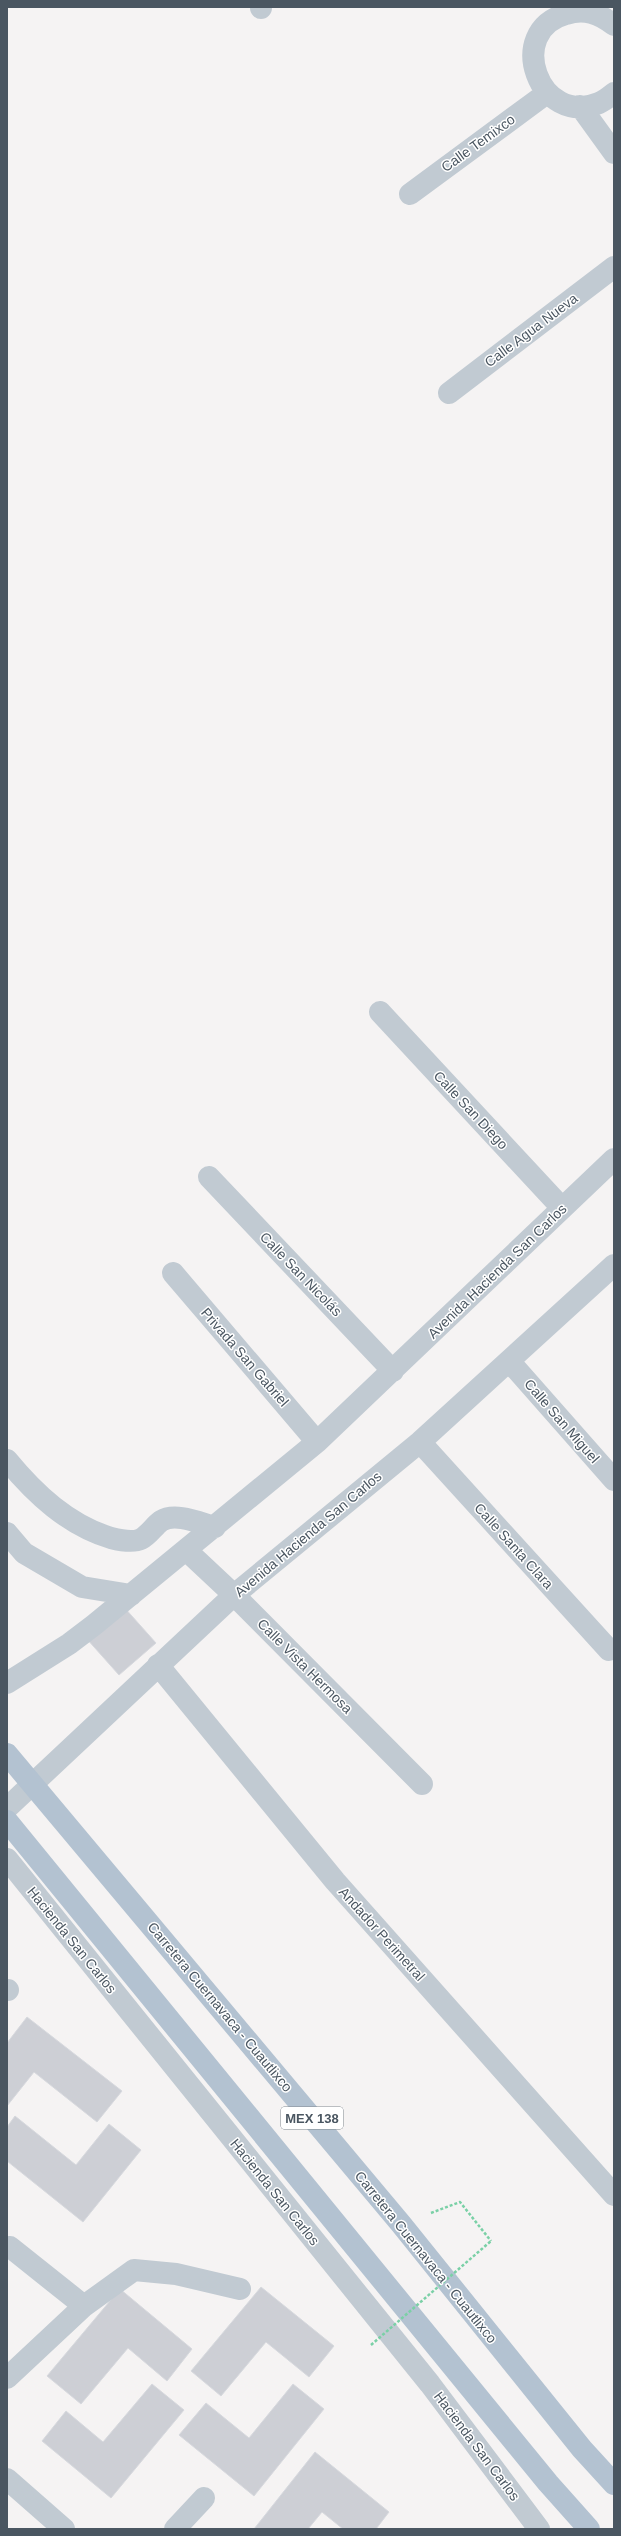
<svg xmlns="http://www.w3.org/2000/svg" width="621" height="2536" font-family="Helvetica,sans-serif">
	<style>
		.building { fill: #cdcfd5; stroke: #d7d9de }
		.lines { fill: none; stroke-linecap: round; stroke-linejoin: round }
		.path { stroke: #7ad0a6; stroke-width: 2.5; stroke-dasharray: 3 2; stroke-linecap: butt }
		.minor { stroke: #c1cad2; stroke-width: 22 }
		.major { stroke: #b3c2d1; stroke-width: 22 }
		.path-bridge { stroke: #7ad0a6; stroke-width: 2.5; stroke-dasharray: 3 2; stroke-linecap: butt }
		.labels { text-anchor: middle; dominant-baseline: central; stroke-width: 3; stroke-linejoin: round; paint-order: stroke }
		.shield { fill: #fff; stroke: #808990; stroke-width: 1 }
		.shield-label { font-size: 13px; font-weight: bold; fill: #4a5661 }
		.street-label { font-size: 14px; fill: #4a5661; stroke: #fff }
	</style>
	<rect width="100%" height="100%" fill="#f5f3f3"/>
	<path class="building" d="M 123,1606 L 156,1643 L 119,1675 L 86,1638 Z
		M 27,2017 L 122,2091 L 97,2122 L 34,2072 L 7,2106 L 7,2043 Z
		M 15,2116 L 76,2165 L 109,2124 L 141,2150 L 83,2222 L 7,2161 L 7,2127 Z
		M 261,2287 L 334,2346 L 309,2377 L 266,2342 L 221,2396 L 191,2371 Z
		M 120,2289 L 192,2349 L 167,2381 L 128,2348 L 81,2404 L 47,2376 Z
		M 152,2384 L 184,2410 L 111,2498 L 42,2441 L 66,2411 L 103,2442 Z
		M 293,2384 L 324,2409 L 254,2496 L 179,2435 L 206,2403 L 249,2438 Z
		M 315,2452 L 389,2512 L 376,2529 L 343,2529 L 322,2512 L 308,2529 L 254,2529 Z"/>
	<g class="lines">
		<path class="path" d="M 431,2213 L 460,2202 L 491,2241"/>
		<path class="minor" d="M 261,7 L 261,8
			M 614,25 C 599,13 584,8 566,14 C 504,31 539,128 599,103 C 604,101 609,97 614,93
			M 580,106 L 614,153
			M 410,194 L 547,93
			M 449,393 L 614,267
			M 380,1012 L 562,1208
			M 209,1177 L 393,1371
			M 173,1273 L 317,1442
			M 510,1362 L 614,1480
			M 420,1442 L 609,1650
			M 7,1460 C 35,1494 68,1525 111,1538 C 119,1540 133,1543 141,1539 C 149,1535 154,1526 161,1521 C 175,1512 200,1523 215,1527
			M 7,1533 L 24,1553 L 82,1587 L 131,1595
			M 186,1550 L 234,1595 L 422,1784
			M 158,1665 L 335,1881 L 614,2195
			M 7,1683 L 69,1644 L 94,1625 L 317,1442 L 614,1159
			M 7,1808 L 234,1595 L 420,1442 L 614,1265
			M 7,1859 L 430,2384 L 539,2529
			M 7,1990 L 8,1990
			M 10,2247 L 84,2306
			M 7,2378 L 84,2306 L 134,2270 L 176,2274 L 240,2289
			M 7,2479 L 64,2529
			M 175,2529 L 204,2498"/>
		<path class="major" d="M 7,1754 L 401,2224 L 582,2449 L 614,2484
			M 7,1821 L 548,2483 L 589,2529"/>
		<path class="path-bridge" d="M 371,2345 L 491,2241"/>
	</g>
	<g class="labels">
		<rect class="shield" x="281" y="2107" width="62" height="22" rx="3"/>
		<g class="shield-label">
			<text x="312" y="2118">MEX 138</text>
		</g>
		<g class="street-label">
			<text transform="translate(478 143) rotate(-36)">Calle Temixco</text>
			<text transform="translate(531 330) rotate(-37)">Calle Agua Nueva</text>
			<text transform="translate(471 1110) rotate(47)">Calle San Diego</text>
			<text transform="translate(497 1271) rotate(-44)">Avenida Hacienda San Carlos</text>
			<text transform="translate(301 1274) rotate(46)">Calle San Nicolás</text>
			<text transform="translate(245 1357) rotate(49)">Privada San Gabriel</text>
			<text transform="translate(562 1421) rotate(49)">Calle San Miguel</text>
			<text transform="translate(308 1534) rotate(-40)">Avenida Hacienda San Carlos</text>
			<text transform="translate(514 1546) rotate(48)">Calle Santa Clara</text>
			<text transform="translate(305 1666) rotate(45)">Calle Vista Hermosa</text>
			<text transform="translate(382 1934) rotate(48)">Andador Perimetral</text>
			<text transform="translate(72 1940) rotate(51)">Hacienda San Carlos</text>
			<text transform="translate(220 2007) rotate(50)">Carretera Cuernavaca - Cuautlixco</text>
			<text transform="translate(275 2192) rotate(51)">Hacienda San Carlos</text>
			<text transform="translate(426 2257) rotate(51)">Carretera Cuernavaca - Cuautlixco</text>
			<text transform="translate(477 2446) rotate(53)">Hacienda San Carlos</text>
		</g>
	</g>
	<rect width="621" height="2536" fill="none" stroke="#4a5661" stroke-width="16"/>
</svg>
